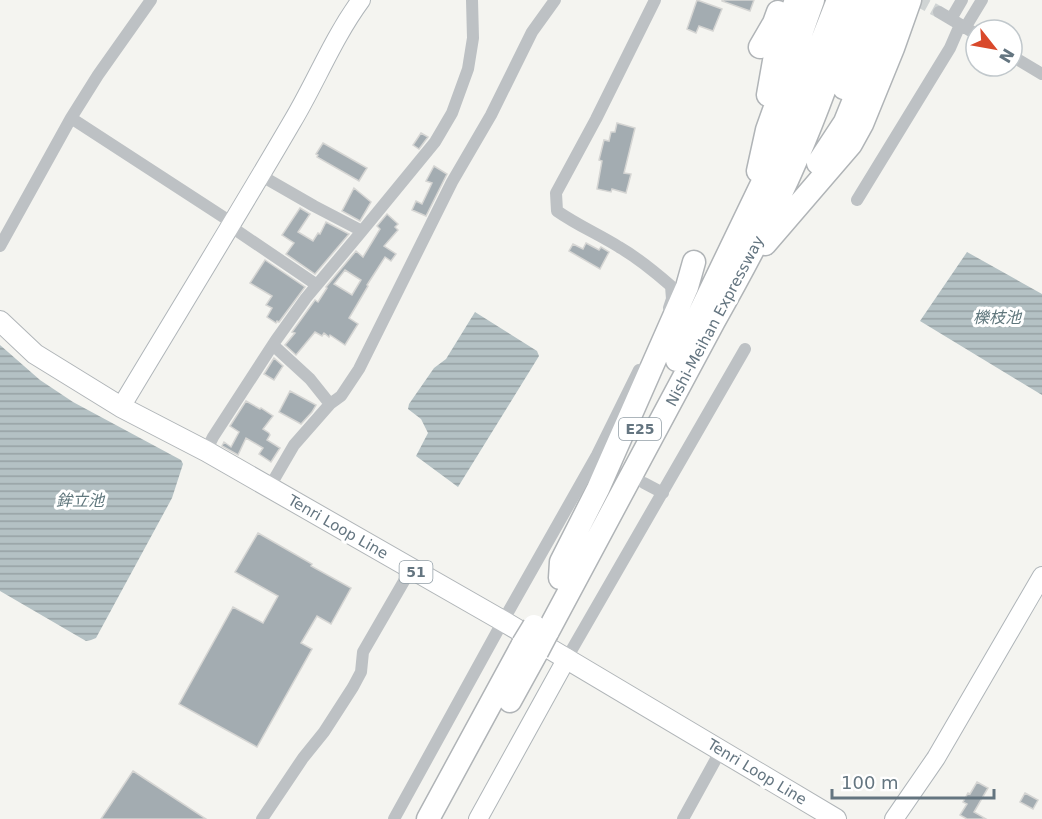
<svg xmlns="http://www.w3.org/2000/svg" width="1042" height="819" font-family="'DejaVu Sans','Noto Sans JP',sans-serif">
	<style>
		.water { fill: url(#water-rules) }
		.building { fill: #a3acb1; stroke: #d5d5d3; stroke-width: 1.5; fill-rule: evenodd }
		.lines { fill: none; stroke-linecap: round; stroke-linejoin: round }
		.street-tunnel { stroke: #d0d4d4; stroke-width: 12; stroke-dasharray: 12 6; stroke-linecap: butt }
		.secondary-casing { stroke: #afb5b9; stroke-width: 20 }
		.primary-casing { stroke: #b0b5b8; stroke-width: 22 }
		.highway-casing { stroke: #b0b4b7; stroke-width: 25 }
		.street { stroke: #bdc1c4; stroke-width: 12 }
		.secondary { stroke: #fff; stroke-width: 18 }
		.primary { stroke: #fff; stroke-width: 20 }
		.highway { stroke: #fff; stroke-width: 22 }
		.highway-bridge-casing { stroke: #b0b4b7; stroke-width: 25; stroke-linecap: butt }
		.highway-bridge { stroke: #fff; stroke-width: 22 }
		.labels { text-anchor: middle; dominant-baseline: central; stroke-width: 6; stroke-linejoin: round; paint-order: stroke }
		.shield { fill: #fff; stroke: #929ea6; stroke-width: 1.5 }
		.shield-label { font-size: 14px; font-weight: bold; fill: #647580 }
		.street-label { font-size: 15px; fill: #647580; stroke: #fff }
		.water-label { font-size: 16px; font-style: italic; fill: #60777d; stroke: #fff }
	</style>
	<defs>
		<pattern id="water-rules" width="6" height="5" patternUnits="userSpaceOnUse" patternTransform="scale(1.5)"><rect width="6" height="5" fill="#b4c1c4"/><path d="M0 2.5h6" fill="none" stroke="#96a1a4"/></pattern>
	</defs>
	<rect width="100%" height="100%" fill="#f4f4f0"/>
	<path class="water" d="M 967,252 L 1042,294 L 1042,395 L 920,321 Z
		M 475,312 L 537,351 L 539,356 L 458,487 L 416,456 L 428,433 L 421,419 L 408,409 L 409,404 L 434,368 L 446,359 Z
		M 0,345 L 40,380 L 73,402 L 181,460 L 183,464 L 172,498 L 96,638 L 91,640 L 86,641 L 0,591 Z"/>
	<path class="building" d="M 697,0 L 722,9 L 713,31 L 699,26 L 696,33 L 687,29 Z
		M 722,0 L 754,0 L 750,11 L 722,1 Z
		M 617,123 L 635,128 L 624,173 L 631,174 L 626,193 L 612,189 L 611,192 L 597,189 L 602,161 L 599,160 L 604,140 L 609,141 L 611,132 L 615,132 Z
		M 421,133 L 428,137 L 419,149 L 413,145 Z
		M 323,143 L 367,168 L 359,181 L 317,157 L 318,155 L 316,154 Z
		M 434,166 L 447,174 L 426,216 L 412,210 L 416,201 L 422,204 L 432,183 L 426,181 Z
		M 354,188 L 371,202 L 360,221 L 342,211 Z
		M 300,208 L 310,214 L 298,232 L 313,241 L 318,233 L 320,234 L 326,222 L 349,234 L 315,274 L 286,254 L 294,243 L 282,235 Z
		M 387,214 L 398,224 L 395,227 L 398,230 L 384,246 L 396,254 L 391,261 L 385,257 L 367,285 L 368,286 L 349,318 L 358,324 L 345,345 L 330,335 L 329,337 L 324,333 L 322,336 L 315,332 L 296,355 L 285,345 L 295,333 L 292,332 L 315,300 L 318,302 L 327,288 L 326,287 L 356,251 L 363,257 L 380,229 L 377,226 ZM 345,270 L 361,280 L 352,295 L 334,284 Z
		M 586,243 L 599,250 L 601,247 L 609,252 L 600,269 L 569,251 L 573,244 L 583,249 Z
		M 265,260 L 305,287 L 279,322 L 277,321 L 276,323 L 267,317 L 272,308 L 266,305 L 272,296 L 250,283 Z
		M 274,358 L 283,366 L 274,380 L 264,374 Z
		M 290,391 L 316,405 L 312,412 L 301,424 L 279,412 Z
		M 246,401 L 260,409 L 261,408 L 273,416 L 263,429 L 269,433 L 270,435 L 267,440 L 280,448 L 271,462 L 259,454 L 263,448 L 246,438 L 238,455 L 222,446 L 224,442 L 231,447 L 239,432 L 230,426 Z
		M 258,533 L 312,564 L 311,566 L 351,588 L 331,624 L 317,616 L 301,643 L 312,649 L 257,747 L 179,704 L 233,607 L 263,623 L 278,596 L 235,572 Z
		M 133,771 L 206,819 L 101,819 Z
		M 977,782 L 988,788 L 974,812 L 986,819 L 967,819 L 960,815 L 967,804 L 963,802 L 968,793 L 970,794 Z
		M 1025,793 L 1038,800 L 1033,809 L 1020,802 Z"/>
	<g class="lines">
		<path class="street-tunnel" d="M 917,0 L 939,12"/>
		<g class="secondary-casing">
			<path id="secondary" d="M 121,407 C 178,312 236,218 292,122 C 316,82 333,38 361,0
				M 478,819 L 567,658
				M 894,819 L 936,758 L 1042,576"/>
		</g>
		<g class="primary-casing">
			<path id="primary" d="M 0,321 L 35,354 L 121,407 L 206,451 L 503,621 L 836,819"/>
		</g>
		<g class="highway-casing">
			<path id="highway" d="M 760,47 L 774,23 L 778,12
				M 844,88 L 873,0
				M 768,95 L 774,61 L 796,0
				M 818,163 L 845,122 L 877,43 L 892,0
				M 758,171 L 767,130 L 813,0
				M 765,244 L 851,144 L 862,124 L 893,48 L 910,0
				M 677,360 L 782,142 L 838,0
				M 560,578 L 561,562 L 598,489 L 687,287 L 694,262
				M 547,633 L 714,321 C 744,268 773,214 797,158 C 819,107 838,54 856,0
				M 510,701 L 537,652
				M 428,819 L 523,644"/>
		</g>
		<path class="street" d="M 655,0 L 596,119 L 556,193 L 557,211 C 577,225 598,234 619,247 C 638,258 655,272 671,286 L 672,299 L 669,308
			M 939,12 L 976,34
			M 951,19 L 962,0
			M 965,28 L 982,0
			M 1012,56 L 1042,74
			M 71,118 L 231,222
			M 260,175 L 314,206 L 362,231
			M 857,200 L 950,48 L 960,25
			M 230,226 L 317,285
			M 0,246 L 71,118 L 98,75 L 151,0
			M 273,345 L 310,379 L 330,404
			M 206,451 L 213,437 L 276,340 L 306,298 L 362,231 L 435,142 L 452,113 L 468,69 L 473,38 L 472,0
			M 644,483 L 663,493
			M 269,488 L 294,445 L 330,404 L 341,396 L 359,369 L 452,182 L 491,115 L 532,32 L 555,0
			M 567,658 L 745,349
			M 262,819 L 303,758 L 324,732 L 353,687 L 361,672 L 363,652 L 411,569
			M 394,819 L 503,621 L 597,455 L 639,370
			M 683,819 L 721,750"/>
		<use href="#secondary" class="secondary"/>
		<use href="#primary" class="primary"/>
		<use href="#highway" class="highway"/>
		<g class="highway-bridge-casing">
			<path id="highway-bridge" d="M 523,644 L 534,626
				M 537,652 L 547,633"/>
		</g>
		<use href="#highway-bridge" class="highway-bridge"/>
	</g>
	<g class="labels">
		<g class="shield">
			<rect x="619" y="418" width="42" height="22" rx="4.5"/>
			<rect x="399.5" y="561" width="33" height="22" rx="4.5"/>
		</g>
		<g class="shield-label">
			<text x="640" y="429">E25</text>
			<text x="416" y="572">51</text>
		</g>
		<g class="street-label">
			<text transform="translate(715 321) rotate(-62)">Nishi-Meihan Expressway</text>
			<text transform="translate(338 527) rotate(30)">Tenri Loop Line</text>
			<text transform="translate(757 772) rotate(31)">Tenri Loop Line</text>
		</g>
		<g class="water-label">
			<text x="997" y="317">櫟枝池</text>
			<text x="80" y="500">鉾立池</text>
		</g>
	</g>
	<g transform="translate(994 48) rotate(121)"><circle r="28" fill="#ffffff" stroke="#c1c8cc" stroke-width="1.5"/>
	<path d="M0-4.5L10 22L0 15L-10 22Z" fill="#d9492b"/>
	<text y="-9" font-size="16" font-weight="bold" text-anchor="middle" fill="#647580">N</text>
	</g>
	<path d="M832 789v9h162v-9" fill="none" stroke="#647580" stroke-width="3"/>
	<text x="841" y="789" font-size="18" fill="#647580" stroke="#ffffff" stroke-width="4.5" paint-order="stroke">100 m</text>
</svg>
